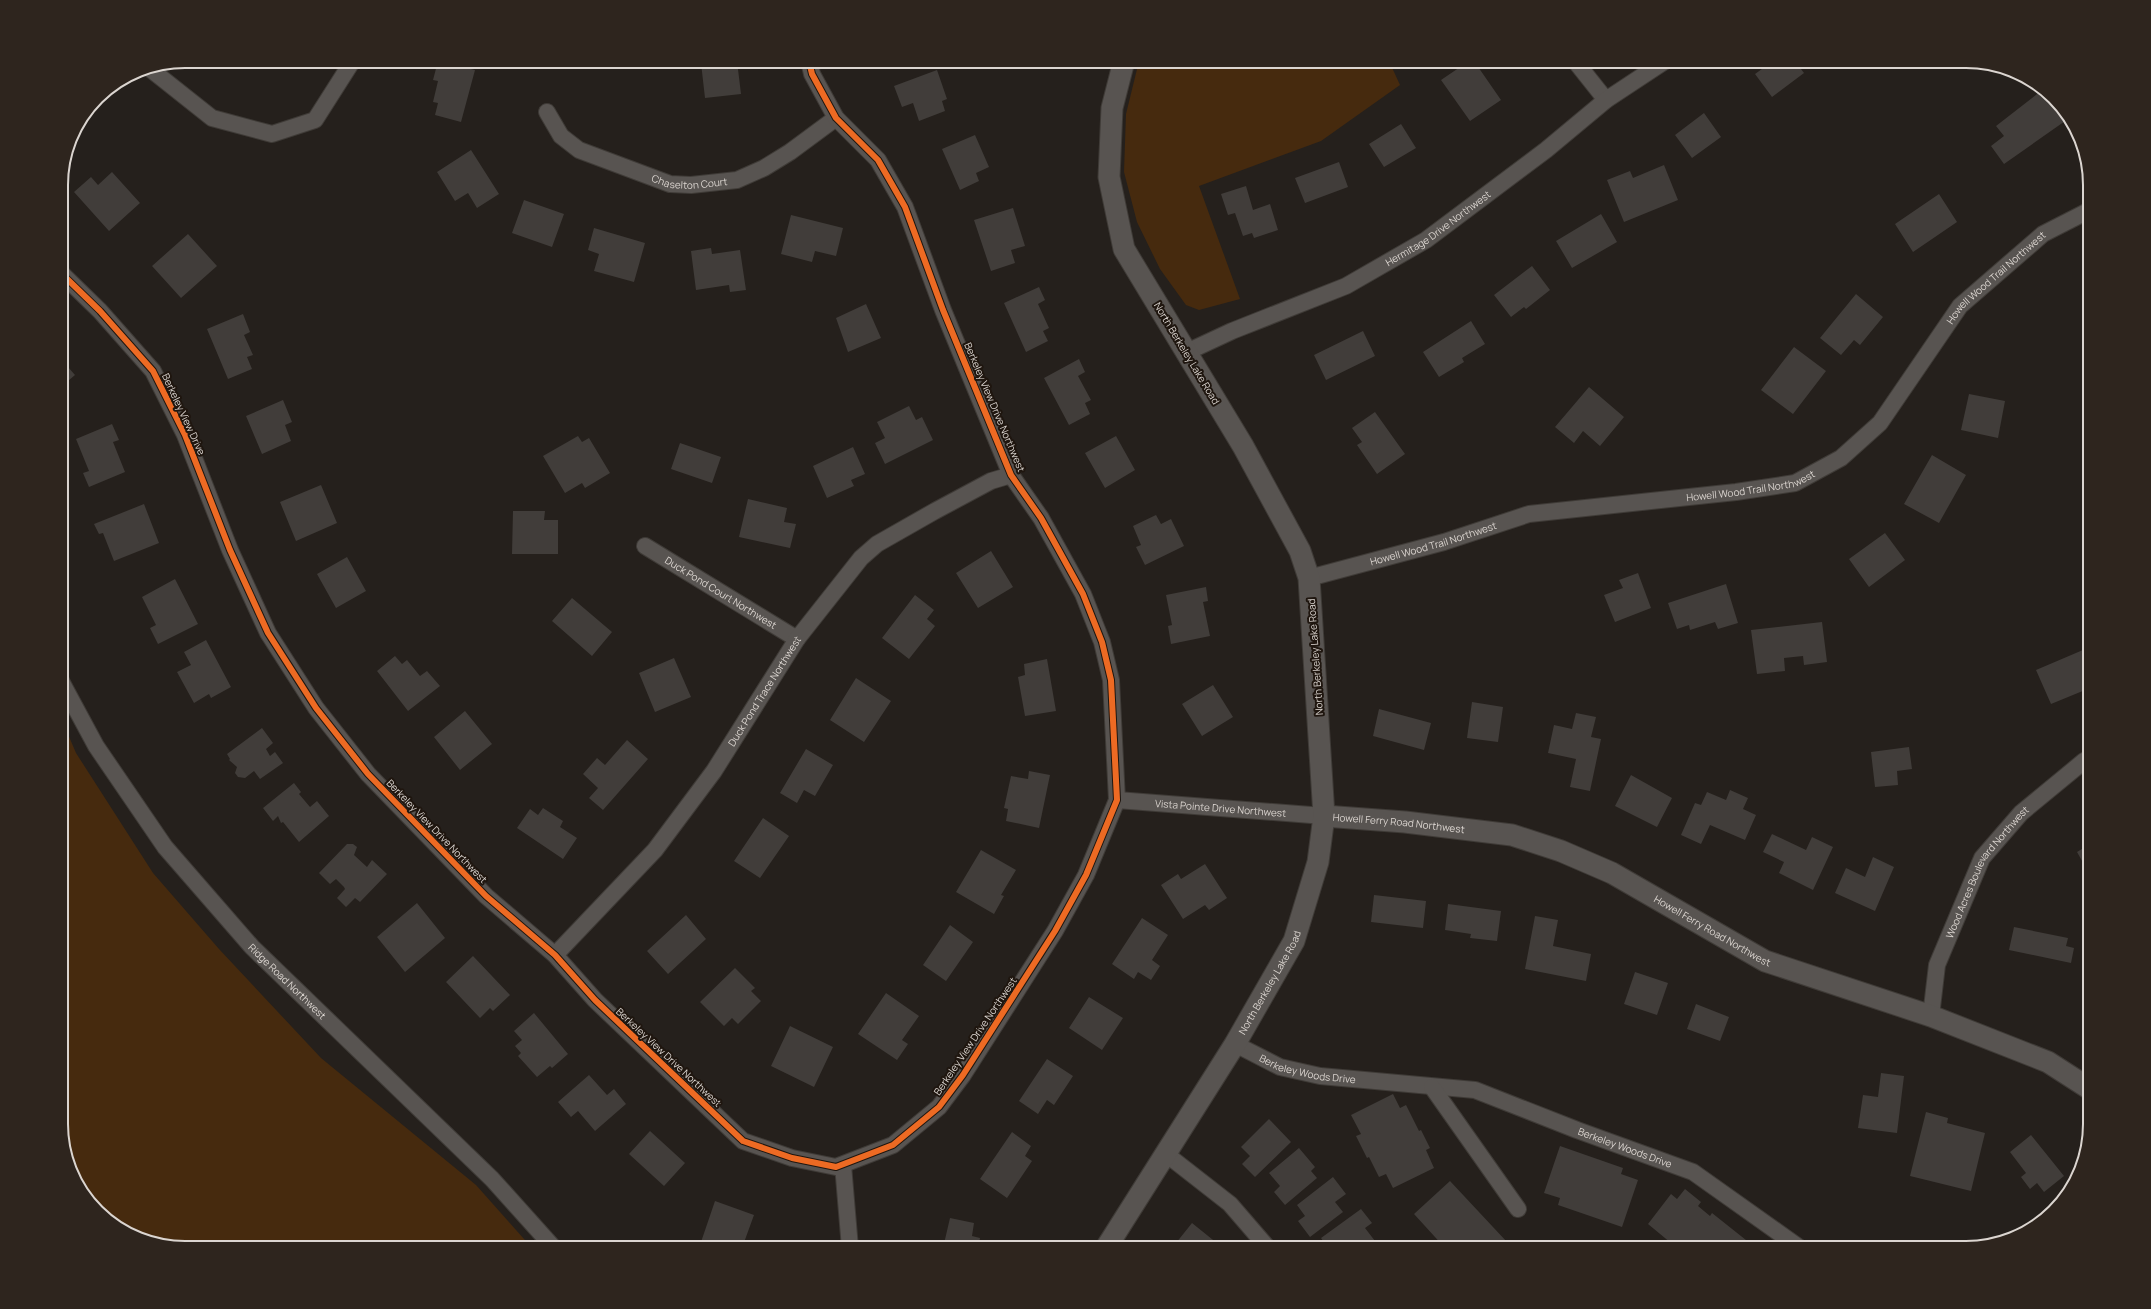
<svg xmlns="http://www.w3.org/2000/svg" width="2151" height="1309" font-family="Manrope,sans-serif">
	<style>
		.green { fill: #462a0e }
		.building { fill: #413d3a }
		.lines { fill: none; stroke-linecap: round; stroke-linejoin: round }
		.minor-casing { stroke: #3f3b37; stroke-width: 18 }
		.tertiary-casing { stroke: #3f3b37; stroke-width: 23 }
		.minor { stroke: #585451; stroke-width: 16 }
		.tertiary { stroke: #585451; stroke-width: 21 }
		.cycleway-casing { stroke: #1f160f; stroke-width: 8 }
		.cycleway { stroke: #ed6a23; stroke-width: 6 }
		.labels { text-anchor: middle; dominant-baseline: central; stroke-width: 4; stroke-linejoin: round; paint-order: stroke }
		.street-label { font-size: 10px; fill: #dbd5d0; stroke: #1f160f }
		.rim { fill: none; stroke: #dbd5d0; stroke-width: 2 }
	</style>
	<rect width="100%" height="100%" fill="#25201c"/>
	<path class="green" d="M 1139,61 L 1389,61 L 1400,85 L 1321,141 L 1199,186 L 1240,299 L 1199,310 L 1186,305 L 1160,269 L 1137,222 L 1124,172 L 1126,114 Z
		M 1598,61 L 1632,61 L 1621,69 L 1604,68 Z
		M 61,718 L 76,753 L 153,873 L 219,949 L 321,1058 L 476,1185 L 532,1248 L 185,1248 L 123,1231 L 78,1186 L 61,1132 Z"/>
	<path class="building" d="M 438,61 L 475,70 L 461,122 L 435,115 L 438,103 L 433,102 L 438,81 L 433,80 Z
		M 610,61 L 626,61 L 618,69 Z
		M 715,61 L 737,61 L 741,94 L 705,98 L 701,63 Z
		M 1469,61 L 1474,61 L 1501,100 L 1470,121 L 1441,80 Z
		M 1773,61 L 1795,61 L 1804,73 L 1772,97 L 1755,74 Z
		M 937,70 L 947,99 L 942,101 L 945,111 L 919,121 L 913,103 L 902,107 L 894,86 Z
		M 2041,91 L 2068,119 L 2004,164 L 1991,146 L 2004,136 L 1996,126 Z
		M 1704,113 L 1721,137 L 1692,158 L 1675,135 Z
		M 1401,124 L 1416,148 L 1384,167 L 1369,144 Z
		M 975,135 L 989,167 L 976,173 L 979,181 L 960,190 L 942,149 Z
		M 471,150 L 499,194 L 477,208 L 468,193 L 455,201 L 437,172 Z
		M 1339,162 L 1348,187 L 1305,203 L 1295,178 Z
		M 1664,165 L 1678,200 L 1624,222 L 1607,180 L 1630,171 L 1633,178 Z
		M 112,172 L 140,203 L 109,231 L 74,192 L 91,177 L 98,185 Z
		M 1246,186 L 1253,210 L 1270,204 L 1278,230 L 1254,238 L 1252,233 L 1243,236 L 1235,213 L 1228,215 L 1221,194 Z
		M 1939,194 L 1957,222 L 1913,252 L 1895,224 Z
		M 524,200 L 564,214 L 552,247 L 512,233 Z
		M 1013,208 L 1025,246 L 1011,250 L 1015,263 L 991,271 L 974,220 Z
		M 1601,214 L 1617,242 L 1572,268 L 1556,241 Z
		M 791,215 L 843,228 L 836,256 L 815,251 L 812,262 L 781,254 Z
		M 594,228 L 645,243 L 634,282 L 594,271 L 599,254 L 588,250 Z
		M 188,234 L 217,266 L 181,298 L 152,266 Z
		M 711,248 L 712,254 L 740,250 L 746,290 L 730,292 L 729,285 L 696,290 L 691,251 Z
		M 1532,266 L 1550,290 L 1526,309 L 1524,307 L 1511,317 L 1494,295 Z
		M 1039,287 L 1045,300 L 1038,304 L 1049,328 L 1043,331 L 1048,341 L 1026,352 L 1004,303 Z
		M 1856,294 L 1883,317 L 1860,345 L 1854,340 L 1841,355 L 1820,338 Z
		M 866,304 L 881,338 L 848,352 L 836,318 Z
		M 243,314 L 250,332 L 244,335 L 253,355 L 247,357 L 252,369 L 228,379 L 207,329 Z
		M 1471,321 L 1485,344 L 1462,358 L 1464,362 L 1439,377 L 1423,352 Z
		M 1363,331 L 1375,356 L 1326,380 L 1314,355 Z
		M 1794,347 L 1826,371 L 1793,414 L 1761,390 Z
		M 61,359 L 75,375 L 61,387 Z
		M 1079,359 L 1085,372 L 1078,376 L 1091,400 L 1085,403 L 1090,414 L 1069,425 L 1044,378 Z
		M 1589,387 L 1624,417 L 1600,446 L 1583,431 L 1574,443 L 1555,427 Z
		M 1969,394 L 2005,401 L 1998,438 L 1961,430 Z
		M 283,400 L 292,422 L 285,425 L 291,441 L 262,454 L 246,416 Z
		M 909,406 L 916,420 L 922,417 L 933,440 L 885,464 L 875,443 L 885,438 L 877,422 Z
		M 1375,412 L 1405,454 L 1377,474 L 1357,445 L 1362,442 L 1352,428 Z
		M 112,424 L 119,440 L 113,442 L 125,472 L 89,487 L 83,473 L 89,471 L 76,439 Z
		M 578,436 L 582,442 L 589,438 L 610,473 L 585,488 L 582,483 L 565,493 L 543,456 Z
		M 1116,436 L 1135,470 L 1105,488 L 1085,453 Z
		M 680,443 L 721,457 L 712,483 L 671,469 Z
		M 853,447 L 865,474 L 851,480 L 854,486 L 827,498 L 813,466 Z
		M 1932,455 L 1966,475 L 1939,523 L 1904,504 Z
		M 321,485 L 337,523 L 296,541 L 280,502 Z
		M 748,499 L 787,508 L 784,522 L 796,524 L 790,548 L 739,537 Z
		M 144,504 L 159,543 L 114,561 L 103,533 L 99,534 L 94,524 Z
		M 513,511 L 545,511 L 544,520 L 558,520 L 558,554 L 512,554 Z
		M 1156,515 L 1161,524 L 1171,519 L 1184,546 L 1145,565 L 1136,547 L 1141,545 L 1133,526 Z
		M 1885,533 L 1905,560 L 1869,587 L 1849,559 Z
		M 991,551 L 1013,587 L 978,608 L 956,573 Z
		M 347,557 L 366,591 L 336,608 L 317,574 Z
		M 1638,573 L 1651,608 L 1615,622 L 1604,595 L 1623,588 L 1619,580 Z
		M 175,579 L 198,624 L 158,644 L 150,628 L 156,625 L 142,597 Z
		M 1726,584 L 1738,623 L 1718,629 L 1715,622 L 1690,630 L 1689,625 L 1677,629 L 1668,603 Z
		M 1206,587 L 1208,601 L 1203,602 L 1210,636 L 1171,644 L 1168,626 L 1172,625 L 1166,595 Z
		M 915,595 L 934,610 L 927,619 L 935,626 L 909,659 L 882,638 Z
		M 572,598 L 612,632 L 592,656 L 552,621 Z
		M 1822,622 L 1827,662 L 1804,665 L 1803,656 L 1784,658 L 1785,671 L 1757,674 L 1751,630 Z
		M 206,640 L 231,687 L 211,698 L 209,694 L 194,703 L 177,672 L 191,665 L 184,652 Z
		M 2090,647 L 2090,688 L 2051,704 L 2036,670 Z
		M 395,656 L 402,664 L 407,660 L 420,676 L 427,671 L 440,686 L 408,711 L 377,671 Z
		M 674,658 L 691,697 L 655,712 L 639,673 Z
		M 1047,659 L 1056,711 L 1025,716 L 1018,677 L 1025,675 L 1024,664 Z
		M 856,678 L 891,701 L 864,742 L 830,720 Z
		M 1213,685 L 1233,717 L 1202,736 L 1182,704 Z
		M 1472,702 L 1503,707 L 1498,742 L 1467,738 Z
		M 1379,709 L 1431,723 L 1424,750 L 1373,736 Z
		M 465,711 L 492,744 L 460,770 L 434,737 Z
		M 1576,713 L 1596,717 L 1591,737 L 1601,739 L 1590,791 L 1570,787 L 1576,759 L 1548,753 L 1554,725 L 1572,729 Z
		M 262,728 L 273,743 L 266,749 L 270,756 L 275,752 L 283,763 L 260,779 L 254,771 L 245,778 L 238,777 L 235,773 L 237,767 L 229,760 L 230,759 L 227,754 Z
		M 627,740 L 648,759 L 603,810 L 589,798 L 598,788 L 583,774 L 597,758 L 605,765 Z
		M 1909,747 L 1912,769 L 1897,771 L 1898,785 L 1875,787 L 1871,752 Z
		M 806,749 L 833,765 L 815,796 L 804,790 L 797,803 L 780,793 Z
		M 1029,771 L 1050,775 L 1039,828 L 1006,821 L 1008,809 L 1004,808 L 1011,776 L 1028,779 Z
		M 1631,775 L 1672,798 L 1657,827 L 1615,806 Z
		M 294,783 L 301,792 L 299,794 L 310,807 L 317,801 L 329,816 L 299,842 L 283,822 L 281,823 L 278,816 L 273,821 L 263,808 Z
		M 1730,790 L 1748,798 L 1743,809 L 1756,815 L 1745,840 L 1710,825 L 1701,844 L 1681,835 L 1695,803 L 1701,805 L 1707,792 L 1726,800 Z
		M 543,808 L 563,821 L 560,827 L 577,838 L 563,859 L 517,828 L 530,809 L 538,815 Z
		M 763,818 L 789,836 L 760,878 L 734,861 Z
		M 1772,834 L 1806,850 L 1812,837 L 1833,847 L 1813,890 L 1779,873 L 1784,862 L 1763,852 Z
		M 347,844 L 353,844 L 357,847 L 354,855 L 367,867 L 372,860 L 387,874 L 360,902 L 355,898 L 346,907 L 337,898 L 345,889 L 344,887 L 336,879 L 330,884 L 319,873 Z
		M 2090,844 L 2090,875 L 2077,852 Z
		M 981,850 L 1016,870 L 1001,895 L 1004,896 L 994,914 L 956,892 Z
		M 1873,857 L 1894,867 L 1875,911 L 1835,893 L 1846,868 L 1865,877 Z
		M 1205,864 L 1227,898 L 1209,910 L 1205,905 L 1183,919 L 1161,885 L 1178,874 L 1181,879 Z
		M 1374,895 L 1426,901 L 1423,928 L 1371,922 Z
		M 417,903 L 445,938 L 405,972 L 377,937 Z
		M 1448,904 L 1501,911 L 1497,941 L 1470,938 L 1471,934 L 1445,930 Z
		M 686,915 L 706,939 L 668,974 L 647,951 Z
		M 1535,916 L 1558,920 L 1553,946 L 1591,954 L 1586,981 L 1525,969 Z
		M 1142,918 L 1168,935 L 1152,960 L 1160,966 L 1151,980 L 1138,972 L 1134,979 L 1112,964 Z
		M 950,925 L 973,942 L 946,981 L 923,965 Z
		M 2014,927 L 2068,938 L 2066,946 L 2074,948 L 2071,963 L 2009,950 Z
		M 473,956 L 510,995 L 493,1011 L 490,1008 L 480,1018 L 446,982 Z
		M 735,968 L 755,988 L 751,991 L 761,1001 L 738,1024 L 732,1018 L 724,1026 L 700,1002 Z
		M 1635,972 L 1668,983 L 1657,1015 L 1624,1004 Z
		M 886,993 L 919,1016 L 902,1040 L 908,1044 L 897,1060 L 858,1034 Z
		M 1089,997 L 1123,1018 L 1102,1050 L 1069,1028 Z
		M 1696,1004 L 1729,1017 L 1720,1041 L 1687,1029 Z
		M 534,1013 L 568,1054 L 552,1068 L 550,1066 L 537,1077 L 518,1056 L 521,1053 L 515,1046 L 522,1040 L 514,1031 Z
		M 790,1026 L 833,1047 L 814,1087 L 771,1066 Z
		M 1047,1059 L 1073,1076 L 1054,1105 L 1047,1100 L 1038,1114 L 1019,1101 Z
		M 1881,1073 L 1904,1076 L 1897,1133 L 1858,1128 L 1863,1095 L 1878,1097 Z
		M 589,1075 L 607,1095 L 614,1089 L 626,1104 L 595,1131 L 578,1111 L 571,1117 L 558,1102 Z
		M 1393,1094 L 1400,1108 L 1406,1105 L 1419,1131 L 1421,1130 L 1430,1148 L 1426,1150 L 1434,1168 L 1393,1188 L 1386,1174 L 1379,1177 L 1369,1157 L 1367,1158 L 1356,1136 L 1361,1134 L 1351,1115 Z
		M 1926,1112 L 1948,1118 L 1947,1123 L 1985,1133 L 1971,1191 L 1910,1176 Z
		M 1269,1119 L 1291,1142 L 1255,1177 L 1242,1164 L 1250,1156 L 1241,1147 Z
		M 650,1131 L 685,1163 L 664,1186 L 629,1154 Z
		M 1012,1132 L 1031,1146 L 1025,1156 L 1032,1161 L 1007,1198 L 980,1179 Z
		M 2031,1135 L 2064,1176 L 2044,1192 L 2037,1183 L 2030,1189 L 2021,1177 L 2026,1173 L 2010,1152 Z
		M 1560,1146 L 1623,1168 L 1621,1174 L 1638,1180 L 1622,1227 L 1558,1205 L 1560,1198 L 1544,1193 Z
		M 1299,1148 L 1315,1167 L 1311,1171 L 1317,1178 L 1285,1205 L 1274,1192 L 1280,1186 L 1269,1173 Z
		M 1333,1177 L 1346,1194 L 1335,1202 L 1343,1212 L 1310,1237 L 1298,1221 L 1305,1216 L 1297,1205 Z
		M 1450,1181 L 1507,1242 L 1500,1248 L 1445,1248 L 1414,1214 Z
		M 1685,1189 L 1701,1202 L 1698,1206 L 1710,1216 L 1712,1213 L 1756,1248 L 1677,1248 L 1648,1224 L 1671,1194 L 1677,1199 Z
		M 715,1201 L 754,1215 L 742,1248 L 718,1248 L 701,1242 Z
		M 1361,1209 L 1372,1223 L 1365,1228 L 1375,1241 L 1366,1248 L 1328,1248 L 1321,1238 Z
		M 950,1218 L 974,1223 L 972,1236 L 980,1238 L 978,1248 L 943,1248 Z
		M 1192,1223 L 1223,1248 L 1172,1248 Z"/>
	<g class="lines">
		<g class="minor-casing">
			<g id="minor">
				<path d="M 1575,61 L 1606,100"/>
				<path d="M 149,68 L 212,118 L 272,134 L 315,120 L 350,65 L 350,61"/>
				<path id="s1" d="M 547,112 L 561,136 L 579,150 L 670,184 L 691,185 L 737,180 L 764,168 L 790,152 L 836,118"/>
				<path d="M 61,273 L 100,311 L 153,371 L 185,435 L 230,550 L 268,633 L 316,708 L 368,774 L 486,896 L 555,955 L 595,1000 L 743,1141 L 792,1158 L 836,1167 L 893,1145 L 939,1107 L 963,1075 L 1055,931 L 1086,875 L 1117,800 L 1111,680 L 1102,642 L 1083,594 L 1041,518 L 1011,475 L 943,310 L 905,207 L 878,160 L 836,118 L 812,74 L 809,61"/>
				<path id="s2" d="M 1187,352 L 1232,331 L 1346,286 L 1426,240 L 1546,150 L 1606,100 L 1665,61"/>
				<path id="s3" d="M 645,546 L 797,639"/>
				<path id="s4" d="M 1309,578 L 1444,542 L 1529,514 L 1736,492 L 1795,483 L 1841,458 L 1880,423 L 1960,306 L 2043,234 L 2090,210"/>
				<path id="s5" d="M 61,681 L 96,746 L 165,847 L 252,947 L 492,1179 L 554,1248"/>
				<path id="s6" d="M 1117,800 L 1324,816"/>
				<path id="s7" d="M 555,955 L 655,850 L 714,771 L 797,639 L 861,558 L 877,544 L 935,511 L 991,481 L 1011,475"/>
				<path id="s8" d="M 1931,1016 L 1937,965 L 1982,858 L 2021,813 L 2084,761 L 2090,758"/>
				<path id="s9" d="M 1235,1044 L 1280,1067 L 1320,1076 L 1475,1090 L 1577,1130 L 1693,1172 L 1800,1248"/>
				<path d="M 1432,1087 L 1518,1209"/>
				<path d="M 1166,1154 L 1230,1204 L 1268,1248"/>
				<path d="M 843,1165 L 850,1248"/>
			</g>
		</g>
		<g class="tertiary-casing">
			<g id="tertiary">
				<path id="s10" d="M 1324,816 L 1405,822 L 1512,835 L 1561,851 L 1612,873 L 1765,961 L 1931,1016 L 2048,1062 L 2090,1089"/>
				<path id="s11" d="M 1106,1248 L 1235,1044 L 1294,941 L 1318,862 L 1324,816 L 1309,578 L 1300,551 L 1243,446 L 1124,249 L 1109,177 L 1112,108 L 1124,61"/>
			</g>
		</g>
		<use href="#minor" class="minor"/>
		<use href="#tertiary" class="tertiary"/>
		<g class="cycleway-casing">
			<path id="cycleway" d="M 61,273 L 100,311 L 153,371 L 185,435 L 230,550 L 268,633 L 316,708 L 368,774 L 486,896 L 555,955 L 595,1000 L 743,1141 L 792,1158 L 836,1167 L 893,1145 L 939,1107 L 963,1075 L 1055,931 L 1086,875 L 1117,800 L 1111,680 L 1102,642 L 1083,594 L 1041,518 L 1011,475 L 943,310 L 905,207 L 878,160 L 836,118 L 812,74 L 809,61"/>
		</g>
		<use href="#cycleway" class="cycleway"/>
	</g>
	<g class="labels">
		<g class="street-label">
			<text stroke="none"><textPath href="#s1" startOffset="167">Chaselton Court</textPath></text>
			<text stroke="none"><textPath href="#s2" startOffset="281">Hermitage Drive Northwest</textPath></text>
			<text stroke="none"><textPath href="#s4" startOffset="789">Howell Wood Trail Northwest</textPath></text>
			<text transform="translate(1187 353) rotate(59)">North Berkeley Lake Road</text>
			<text transform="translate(995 407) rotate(67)">Berkeley View Drive Northwest</text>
			<text transform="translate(184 414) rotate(65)">Berkeley View Drive</text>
			<text stroke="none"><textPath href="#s4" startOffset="453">Howell Wood Trail Northwest</textPath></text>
			<text stroke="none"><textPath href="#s4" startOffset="129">Howell Wood Trail Northwest</textPath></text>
			<text stroke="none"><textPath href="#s3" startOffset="89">Duck Pond Court Northwest</textPath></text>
			<text transform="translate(1315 657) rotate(-94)">North Berkeley Lake Road</text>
			<text stroke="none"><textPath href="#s7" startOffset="338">Duck Pond Trace Northwest</textPath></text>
			<text stroke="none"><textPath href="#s6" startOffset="104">Vista Pointe Drive Northwest</textPath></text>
			<text stroke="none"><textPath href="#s10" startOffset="75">Howell Ferry Road Northwest</textPath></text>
			<text transform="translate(437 831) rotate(46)">Berkeley View Drive Northwest</text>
			<text stroke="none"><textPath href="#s8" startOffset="158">Wood Acres Boulevard Northwest</textPath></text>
			<text stroke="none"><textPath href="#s10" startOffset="412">Howell Ferry Road Northwest</textPath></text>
			<text stroke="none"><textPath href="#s5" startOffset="378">Ridge Road Northwest</textPath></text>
			<text stroke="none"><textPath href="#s11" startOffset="312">North Berkeley Lake Road</textPath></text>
			<text transform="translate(975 1036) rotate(-56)">Berkeley View Drive Northwest</text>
			<text transform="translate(669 1057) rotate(43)">Berkeley View Drive Northwest</text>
			<text stroke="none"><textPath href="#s9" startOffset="78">Berkeley Woods Drive</textPath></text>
			<text stroke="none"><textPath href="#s9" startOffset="408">Berkeley Woods Drive</textPath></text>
		</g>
	</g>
	<path d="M0 0H2151V1309H0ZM185 68H1966A117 117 0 0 1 2083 185V1124A117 117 0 0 1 1966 1241H185A117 117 0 0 1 68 1124V185A117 117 0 0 1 185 68Z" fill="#2e251e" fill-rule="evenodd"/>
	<path class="rim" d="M185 68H1966A117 117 0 0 1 2083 185V1124A117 117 0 0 1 1966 1241H185A117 117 0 0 1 68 1124V185A117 117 0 0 1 185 68Z"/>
</svg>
